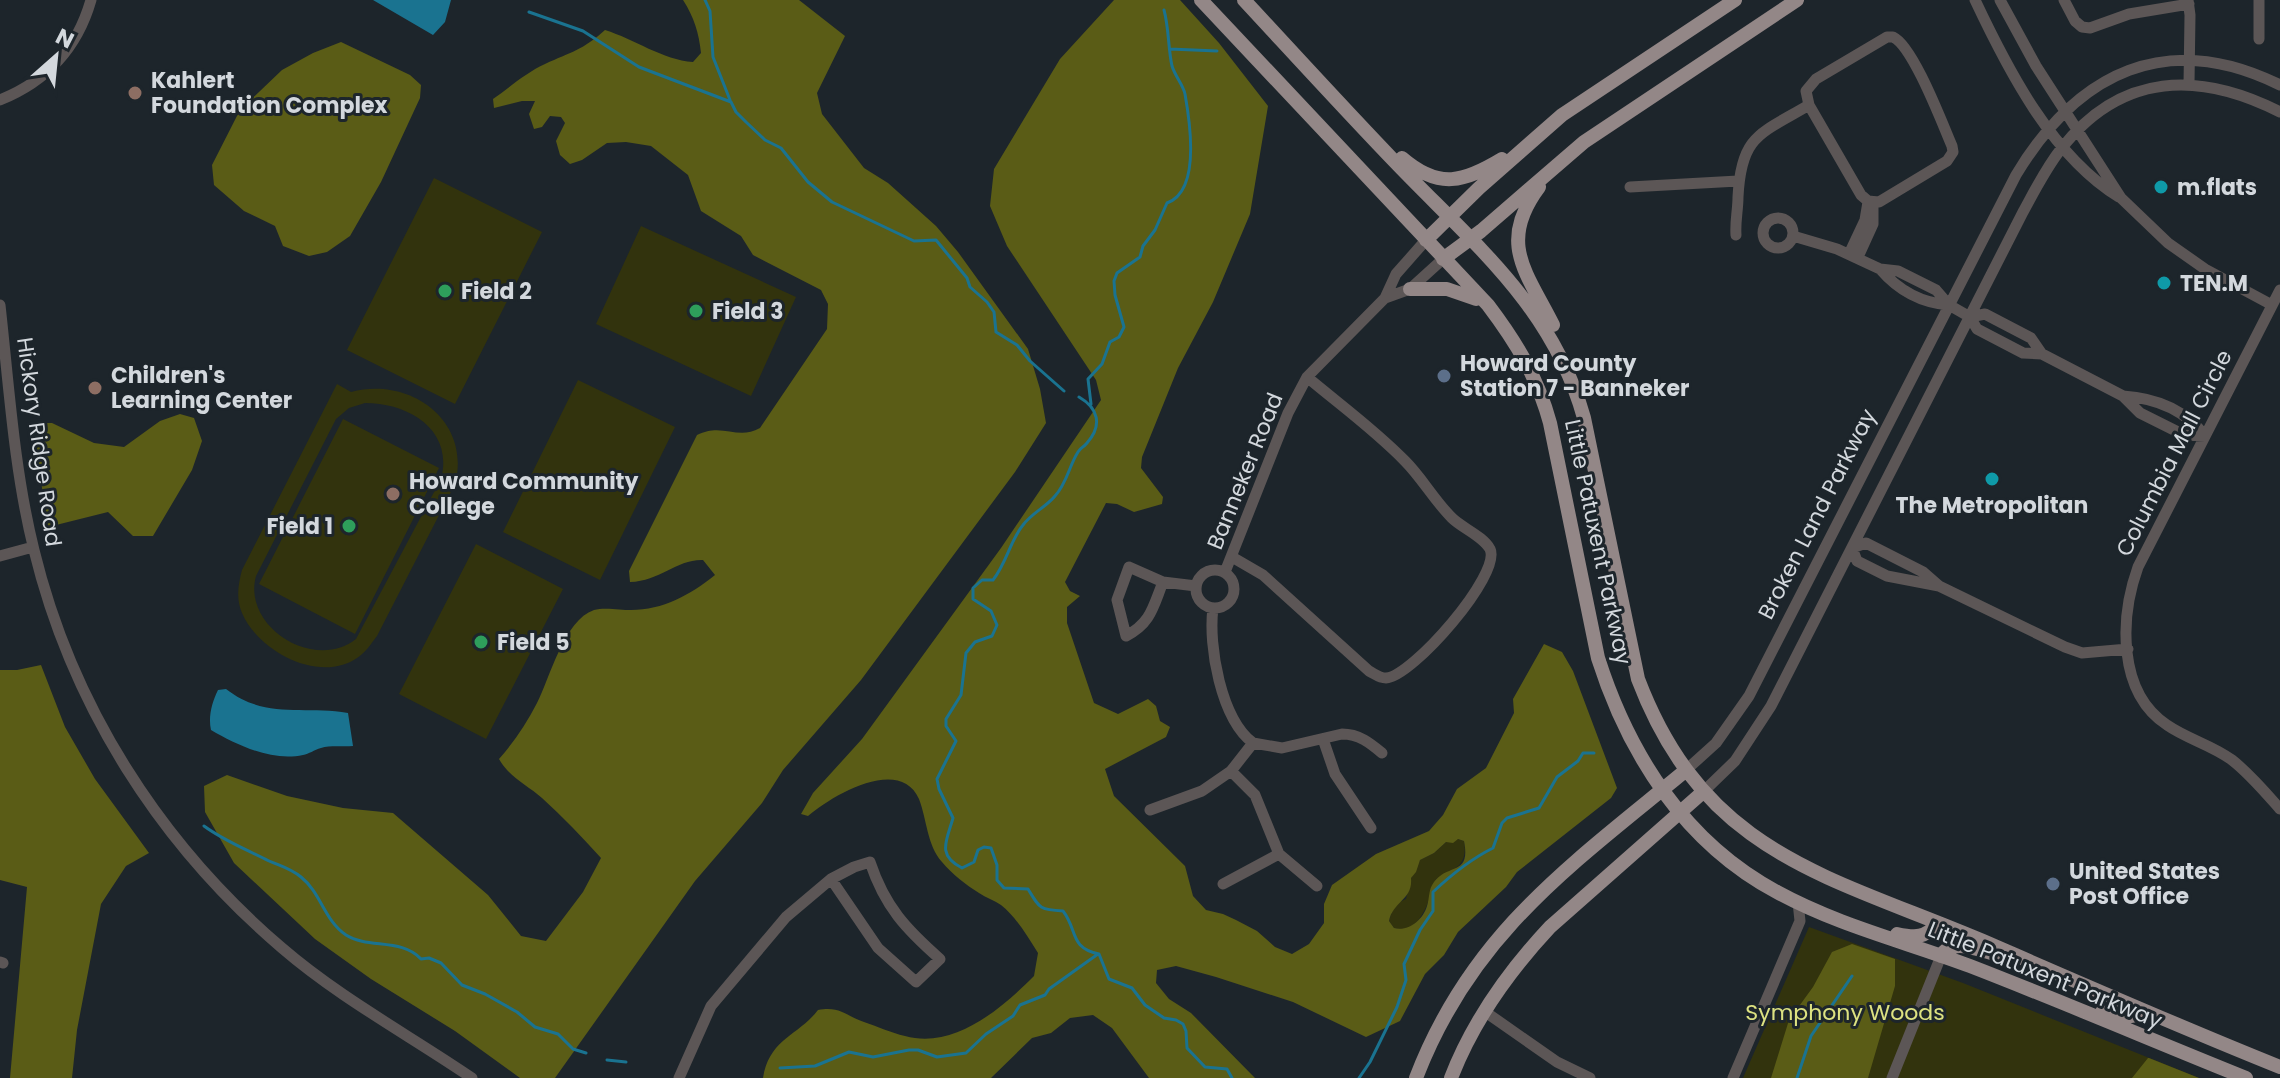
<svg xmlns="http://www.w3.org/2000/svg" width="2280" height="1078" font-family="Poppins,sans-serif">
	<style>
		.green { fill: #32330d; fill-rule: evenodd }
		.forest { fill: #5a5c16; fill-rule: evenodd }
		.water { fill: #1a7390 }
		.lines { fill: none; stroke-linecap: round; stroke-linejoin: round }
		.stream { stroke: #1a7390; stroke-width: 3 }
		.minor { stroke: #5c5656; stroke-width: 11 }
		.major { stroke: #938787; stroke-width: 14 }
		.education-dot { fill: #8d6e63; stroke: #1d252b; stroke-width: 3 }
		.culture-dot { fill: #0f9aa8; stroke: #1d252b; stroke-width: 3 }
		.leisure-dot { fill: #2e9e5b; stroke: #1d252b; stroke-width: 3 }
		.service-dot { fill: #5c6f8a; stroke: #1d252b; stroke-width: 3 }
		.labels { text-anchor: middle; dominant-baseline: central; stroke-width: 6; stroke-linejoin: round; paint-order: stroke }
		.poi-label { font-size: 22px; font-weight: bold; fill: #d3d8dd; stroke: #1d252b; text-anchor: start }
		.street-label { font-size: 22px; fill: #d3d8dd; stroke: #1d252b }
		.park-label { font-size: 22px; fill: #dde281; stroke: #1d252b }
	</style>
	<rect width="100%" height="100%" fill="#1d252b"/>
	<path class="green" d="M 434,178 L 542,232 L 455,404 L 347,350 Z
		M 641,226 L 796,297 L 751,396 L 596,324 Z
		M 578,380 L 675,427 L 600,580 L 503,532 Z
		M 337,384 L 351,392 C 409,376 472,420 455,484 L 377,636 C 371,644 365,653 357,658 C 319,684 258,651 242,613 C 236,599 238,585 242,570 ZM 365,403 C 409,403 454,430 441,479 L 356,639 C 315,672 242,627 256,576 L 336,419 L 349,408 Z
		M 343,419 L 439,468 L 355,634 L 259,584 Z
		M 476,544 L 563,589 L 486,739 L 399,694 Z
		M 1458,839 L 1464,841 C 1468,865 1456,869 1436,879 C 1429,899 1421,936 1394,928 L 1389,921 C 1392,910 1395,903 1406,899 L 1411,878 L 1420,860 L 1434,853 L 1446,842 Z
		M 1809,927 L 1963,983 L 2199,1078 L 1743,1078 Z"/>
	<path class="forest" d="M 683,0 L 799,0 L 845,36 L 817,93 L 822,114 L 864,168 L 888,183 L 907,200 L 936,226 L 958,252 L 1028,349 L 1040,389 L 1046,423 L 1015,472 L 861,680 L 783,770 L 762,803 L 695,881 L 555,1078 L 520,1078 L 455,1031 L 371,979 L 315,939 L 234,863 L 205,812 L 204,786 L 227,775 L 287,796 L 343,808 L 393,813 L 488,895 L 521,936 L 546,941 L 583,892 L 601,858 C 582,837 563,817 542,798 C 527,785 509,777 499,759 C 514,742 526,724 537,703 C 550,678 564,620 594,610 C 604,607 621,610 631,610 C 663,610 690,595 715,575 L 703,560 C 677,559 660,581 630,582 L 629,571 L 697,435 C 723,422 737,441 760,428 L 827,329 L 828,304 L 821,290 L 753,255 L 741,236 L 701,211 L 688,175 L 651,146 L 626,142 L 607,143 L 582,160 L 570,164 L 560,155 L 556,141 L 565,123 L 561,117 L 550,116 L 542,127 L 534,129 L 529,114 L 535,101 L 522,101 L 494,108 L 493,99 C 510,87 527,72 545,64 C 571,52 583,50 605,30 C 634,39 663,60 693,62 L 701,53 C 699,33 694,17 683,0 Z
		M 1114,0 L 1180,0 L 1219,43 L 1268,106 L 1250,214 L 1213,302 L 1178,368 L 1142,457 L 1141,468 L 1163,497 L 1162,504 L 1134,512 L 1117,504 L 1106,503 L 1065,582 L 1070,591 L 1080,596 L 1067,607 L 1067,623 L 1094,703 L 1118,714 L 1148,699 L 1156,706 L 1160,721 L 1170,727 L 1166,737 L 1105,769 L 1114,796 L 1185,866 L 1193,896 L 1206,910 L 1223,914 L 1236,920 L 1257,931 L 1275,947 L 1292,954 L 1309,944 L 1324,923 L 1324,904 L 1332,885 L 1376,854 L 1429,831 L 1443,815 L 1457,789 L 1486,768 L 1514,713 L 1513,699 L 1544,644 L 1562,652 L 1573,671 L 1617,788 L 1611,798 L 1517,872 L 1506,887 L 1458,932 L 1444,955 L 1425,974 L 1400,1021 L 1366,1037 L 1293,1002 L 1216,977 L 1176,966 L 1157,970 L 1156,983 L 1169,999 L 1191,1013 L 1255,1078 L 1149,1078 L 1112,1028 L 1093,1015 L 1070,1018 L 1051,1033 L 1032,1038 L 991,1078 L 763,1078 C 769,1039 798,1036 818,1010 C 840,1006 844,1015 864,1022 C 877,1026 891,1033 905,1036 C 954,1050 1002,1008 1034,976 L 1038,953 C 1027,936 1017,918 1001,905 C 994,900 986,898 979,893 C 966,885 952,874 942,862 C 927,845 927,820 919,799 C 900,755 831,796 808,816 L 801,814 L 813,793 L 862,739 L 1001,548 L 1101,400 L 1096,380 L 1007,246 L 990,206 L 994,169 L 1060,59 ZM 1458,839 L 1464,841 C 1471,876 1448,863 1434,882 C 1428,890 1430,897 1427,906 C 1423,920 1408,932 1394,928 L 1389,921 C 1393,901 1413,900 1411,878 L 1416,872 L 1420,860 L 1434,853 L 1446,842 L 1453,843 Z
		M 341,42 L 410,75 L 421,85 L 420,98 L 381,182 L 350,236 L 327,252 L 309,256 L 283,246 L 275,226 L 244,211 L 214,185 L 212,165 L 240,110 L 282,70 L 313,53 Z
		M 180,414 L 194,418 L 202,441 L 192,470 L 153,536 L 133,536 L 108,512 L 48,527 L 33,429 L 38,423 L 52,423 L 94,443 L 124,447 L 160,421 Z
		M 41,665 L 65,727 L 95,779 L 149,853 L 126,866 L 101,904 L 77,1030 L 72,1078 L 10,1078 L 27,887 L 0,880 L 0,670 L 17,670 Z
		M 1852,944 L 1895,959 L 1895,986 L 1868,1078 L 1771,1078 L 1789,1020 L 1813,987 L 1832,952 Z
		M 2148,1058 L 2149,1058 L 2199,1078 L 2132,1078 Z"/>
	<path class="water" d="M 373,0 L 451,0 L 445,22 L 433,35 Z
		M 226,689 C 266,720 303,705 348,713 L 353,746 C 343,747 330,745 321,748 C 314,750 309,754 303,755 C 272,762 237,745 211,730 C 208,717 212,702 218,690 Z"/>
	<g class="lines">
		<path class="stream" d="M 705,0 L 710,11 L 713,57 L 730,100
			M 529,12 L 583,31 L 639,67 L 731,102 L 736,112 L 746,122 L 765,140 L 781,148 L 808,182 L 832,202 L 914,241 L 936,240 L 967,278 L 970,287 L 987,302 L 994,312 L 996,332 L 1017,345 L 1030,361 L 1064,391
			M 1170,49 L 1217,51
			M 1079,397 C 1098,408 1103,425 1087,443 C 1082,449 1083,445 1078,452 C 1069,466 1067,483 1055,496 C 1046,507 1032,513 1023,525 C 1010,541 1007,562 993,580 L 982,580 L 973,588 L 973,599 L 991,611 L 997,625 L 992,636 L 975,642 L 966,653 L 961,695 L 946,719 L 946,726 L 956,741 L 937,779 L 939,789 L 953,818 C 947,840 936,855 962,868 L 974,862 L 978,850 L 984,847 L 991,848 L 997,865 L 997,880 L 1004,888 L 1028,889 C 1040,909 1040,910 1063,911 C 1078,930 1069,948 1099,954 L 1109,979 L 1132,988 L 1145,1005 L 1164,1018 L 1176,1020 L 1183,1024 L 1186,1031 L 1187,1048 L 1205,1067 L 1227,1069 L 1232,1078
			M 1091,404 L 1088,379 L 1102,364 L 1110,342 L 1119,337 L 1124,327 L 1115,295 L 1114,281 L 1117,273 L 1140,257 L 1143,246 L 1155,230 L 1167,203 C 1201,191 1190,122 1185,94 C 1183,85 1175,76 1172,66 C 1168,48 1169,28 1164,10
			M 204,826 C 223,840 243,848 263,858 C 276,865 289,867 301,877 C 321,893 324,920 346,935 C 368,949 402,938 421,959 L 429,958 L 441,963 L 462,985 L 485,994 L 517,1012 L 535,1027 L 558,1034 L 573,1049 L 586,1053
			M 607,1060 L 626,1062
			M 780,1068 L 815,1066 L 849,1052 L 873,1057 L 909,1050 L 918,1050 L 937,1057 L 966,1053 L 986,1034 L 1013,1016 L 1020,1005 L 1045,995 L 1049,989 L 1098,954
			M 1359,1078 L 1370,1062 L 1397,1007 L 1406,980 L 1404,964 L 1420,930 L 1433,911 L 1433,892 C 1451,875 1471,859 1493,848 L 1502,823 L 1507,818 L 1539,808 L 1557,777 L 1578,761 L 1583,753 L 1594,753
			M 1797,1078 L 1811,1036 L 1852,976"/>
		<path class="minor" d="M 1975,0 C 2008,70 2052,156 2119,197
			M 2000,0 L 2036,66 L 2121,198 L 2168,243 L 2205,269 L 2272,305
			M 2064,0 L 2075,21 L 2082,27 L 2090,28 L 2129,14 L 2189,4
			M 2188,0 L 2190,15 L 2189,84
			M 1887,37 L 1893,37 C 1913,46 1942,123 1952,146 L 1953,152 L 1947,161 L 1879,202 L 1868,201 L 1861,195 L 1809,105 L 1806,91 L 1816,79 Z
			M 2259,39 L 2259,0
			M 0,100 C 47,81 77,49 91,0
			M 1630,187 L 1738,181
			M1763 233a15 15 0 1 1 30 0a15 15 0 1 1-30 0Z
			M 1736,235 C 1735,221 1738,210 1738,197 C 1741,135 1760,134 1809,105
			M 1793,236 L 1837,249 L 1880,269 L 1898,271 L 1936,290 L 1949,305 L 1970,317 L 1977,329 L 2023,353 L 2042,354 L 2123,396 L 2140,413 L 2184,435 L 2205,436
			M 1849,254 L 1865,220 L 1868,202
			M 1858,257 L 1873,224 L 1873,202
			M 1880,269 C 1898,290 1921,303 1949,305
			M 2280,290 L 2138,567 C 2120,617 2117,692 2167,725 C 2187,739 2212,745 2232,760 C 2250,774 2265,792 2280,809
			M 1385,298 L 1410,289 L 1443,259
			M 0,305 C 9,386 14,470 34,550 C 72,706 160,844 282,948 C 340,998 409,1035 472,1078
			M 1970,317 L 1985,314 L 2031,338 L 2042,354
			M 2123,396 C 2155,398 2185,410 2205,436
			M 0,556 L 33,547
			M 1232,557 L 1263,575 L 1369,671 C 1375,674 1379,678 1386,678 C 1412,677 1502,574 1490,549 C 1483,536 1462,528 1452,518 C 1434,500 1422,478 1405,461 C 1375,430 1339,404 1307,377
			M1196 589a19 19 0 1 1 38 0a19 19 0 1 1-38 0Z
			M 1225,572 L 1288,413 L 1307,377 L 1385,298 L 1396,274 L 1426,240
			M 1163,582 C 1153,607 1151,623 1126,636 L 1117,600 L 1129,567 L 1163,582 L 1196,586
			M 1939,586 L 1887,576 L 1857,561 L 1852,548 L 1866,543 L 1923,572 L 1939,586 L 2065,647 L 2082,653 L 2128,649
			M 1213,608 C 1208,646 1221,719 1253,743
			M 1323,739 L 1335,774 L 1371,828
			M 1685,771 L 1716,743 L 1749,696 L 2016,175 C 2078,72 2167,29 2280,85
			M 1703,792 L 1735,761 L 1771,706 L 2023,212 C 2035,190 2046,168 2061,149 C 2121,72 2199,71 2280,112
			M 1150,810 L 1202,791 L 1231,771
			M 1223,884 L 1279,854
			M 1317,886 L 1279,854 L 1255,795 L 1231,771 L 1253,743 L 1282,748 L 1342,734 C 1359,734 1370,743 1382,753
			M 0,962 L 3,963
			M 1484,1011 L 1557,1062 L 1590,1078
			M 679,1078 L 711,1006 L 786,917 L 831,879 L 854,867 L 870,862 C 885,907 906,929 940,959 L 916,982 L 878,948 L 831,879
			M 1733,1078 L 1800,921 L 1798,902
			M 1892,1078 L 1941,956"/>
		<path class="major" d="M 1201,0 L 1488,305 C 1516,342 1538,378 1550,423 L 1598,658 C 1629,755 1685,843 1777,892 C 1837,925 1906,942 1970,966 C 2063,1002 2154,1041 2246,1078
			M 1244,0 C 1295,55 1346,111 1398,165 C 1475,245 1553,307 1584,418 L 1638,679 C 1705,855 1827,875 1983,941 C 2082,984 2180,1027 2280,1067
			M 1402,158 C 1439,190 1464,182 1502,159
			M 1539,187 C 1497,243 1527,273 1553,325
			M 1426,240 L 1479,188 L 1562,115 L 1735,0
			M 1443,259 L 1481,231 L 1584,142 L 1797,0
			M 1410,289 L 1447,289 L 1476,299
			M 1897,934 C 1916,938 1925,938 1938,923
			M 1941,956 C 1952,937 1977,950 1995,954
			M 2102,1012 L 2125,1017 L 2147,1013
			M 1416,1078 C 1471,934 1571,865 1685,771
			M 1451,1078 C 1473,1021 1508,972 1550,927 L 1703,792"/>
	</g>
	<g class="education-dot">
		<circle cx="135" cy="93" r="8"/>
		<circle cx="95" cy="388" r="8"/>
		<circle cx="393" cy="494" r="8"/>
	</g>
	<g class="culture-dot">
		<circle cx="2161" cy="187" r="8"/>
		<circle cx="2164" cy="283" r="8"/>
		<circle cx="1992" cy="479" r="8"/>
	</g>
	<g class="leisure-dot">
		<circle cx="445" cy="291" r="8"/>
		<circle cx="696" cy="311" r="8"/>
		<circle cx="349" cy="526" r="8"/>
		<circle cx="481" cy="642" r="8"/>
	</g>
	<g class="service-dot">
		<circle cx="1444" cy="376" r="8"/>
		<circle cx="2053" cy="884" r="8"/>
	</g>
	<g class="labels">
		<g class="poi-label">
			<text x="151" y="80">Kahlert<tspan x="151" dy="25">Foundation Complex</tspan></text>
			<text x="2177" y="187">m.flats</text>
			<text x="2180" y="283">TEN.M</text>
			<text x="461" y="291">Field 2</text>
			<text x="712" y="311">Field 3</text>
			<text x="1460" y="363">Howard County<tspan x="1460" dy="25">Station 7 - Banneker</tspan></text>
			<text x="111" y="375">Children's<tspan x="111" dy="25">Learning Center</tspan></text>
			<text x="409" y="481">Howard Community<tspan x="409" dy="25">College</tspan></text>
			<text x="1992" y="505" text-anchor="middle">The Metropolitan</text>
			<text x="333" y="526" text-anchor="end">Field 1</text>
			<text x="497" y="642">Field 5</text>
			<text x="2069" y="871">United States<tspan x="2069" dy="25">Post Office</tspan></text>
		</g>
		<g class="street-label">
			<text transform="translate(39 442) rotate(82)">Hickory Ridge Road</text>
			<text transform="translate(2174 453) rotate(-63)">Columbia Mall Circle</text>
			<text transform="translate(1245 471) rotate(-68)">Banneker Road</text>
			<text transform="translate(1817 514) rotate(-63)">Broken Land Parkway</text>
			<text transform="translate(1598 542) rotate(78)">Little Patuxent Parkway</text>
			<text transform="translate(2045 975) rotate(22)">Little Patuxent Parkway</text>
		</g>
		<g class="park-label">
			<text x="1845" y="1012">Symphony Woods</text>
		</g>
	</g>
	<g transform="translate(56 56) rotate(27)" stroke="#1d252b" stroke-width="6" paint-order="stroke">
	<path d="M0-6L14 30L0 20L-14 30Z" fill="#d3d8dd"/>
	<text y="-12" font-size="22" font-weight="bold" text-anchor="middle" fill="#d3d8dd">N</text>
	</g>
</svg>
